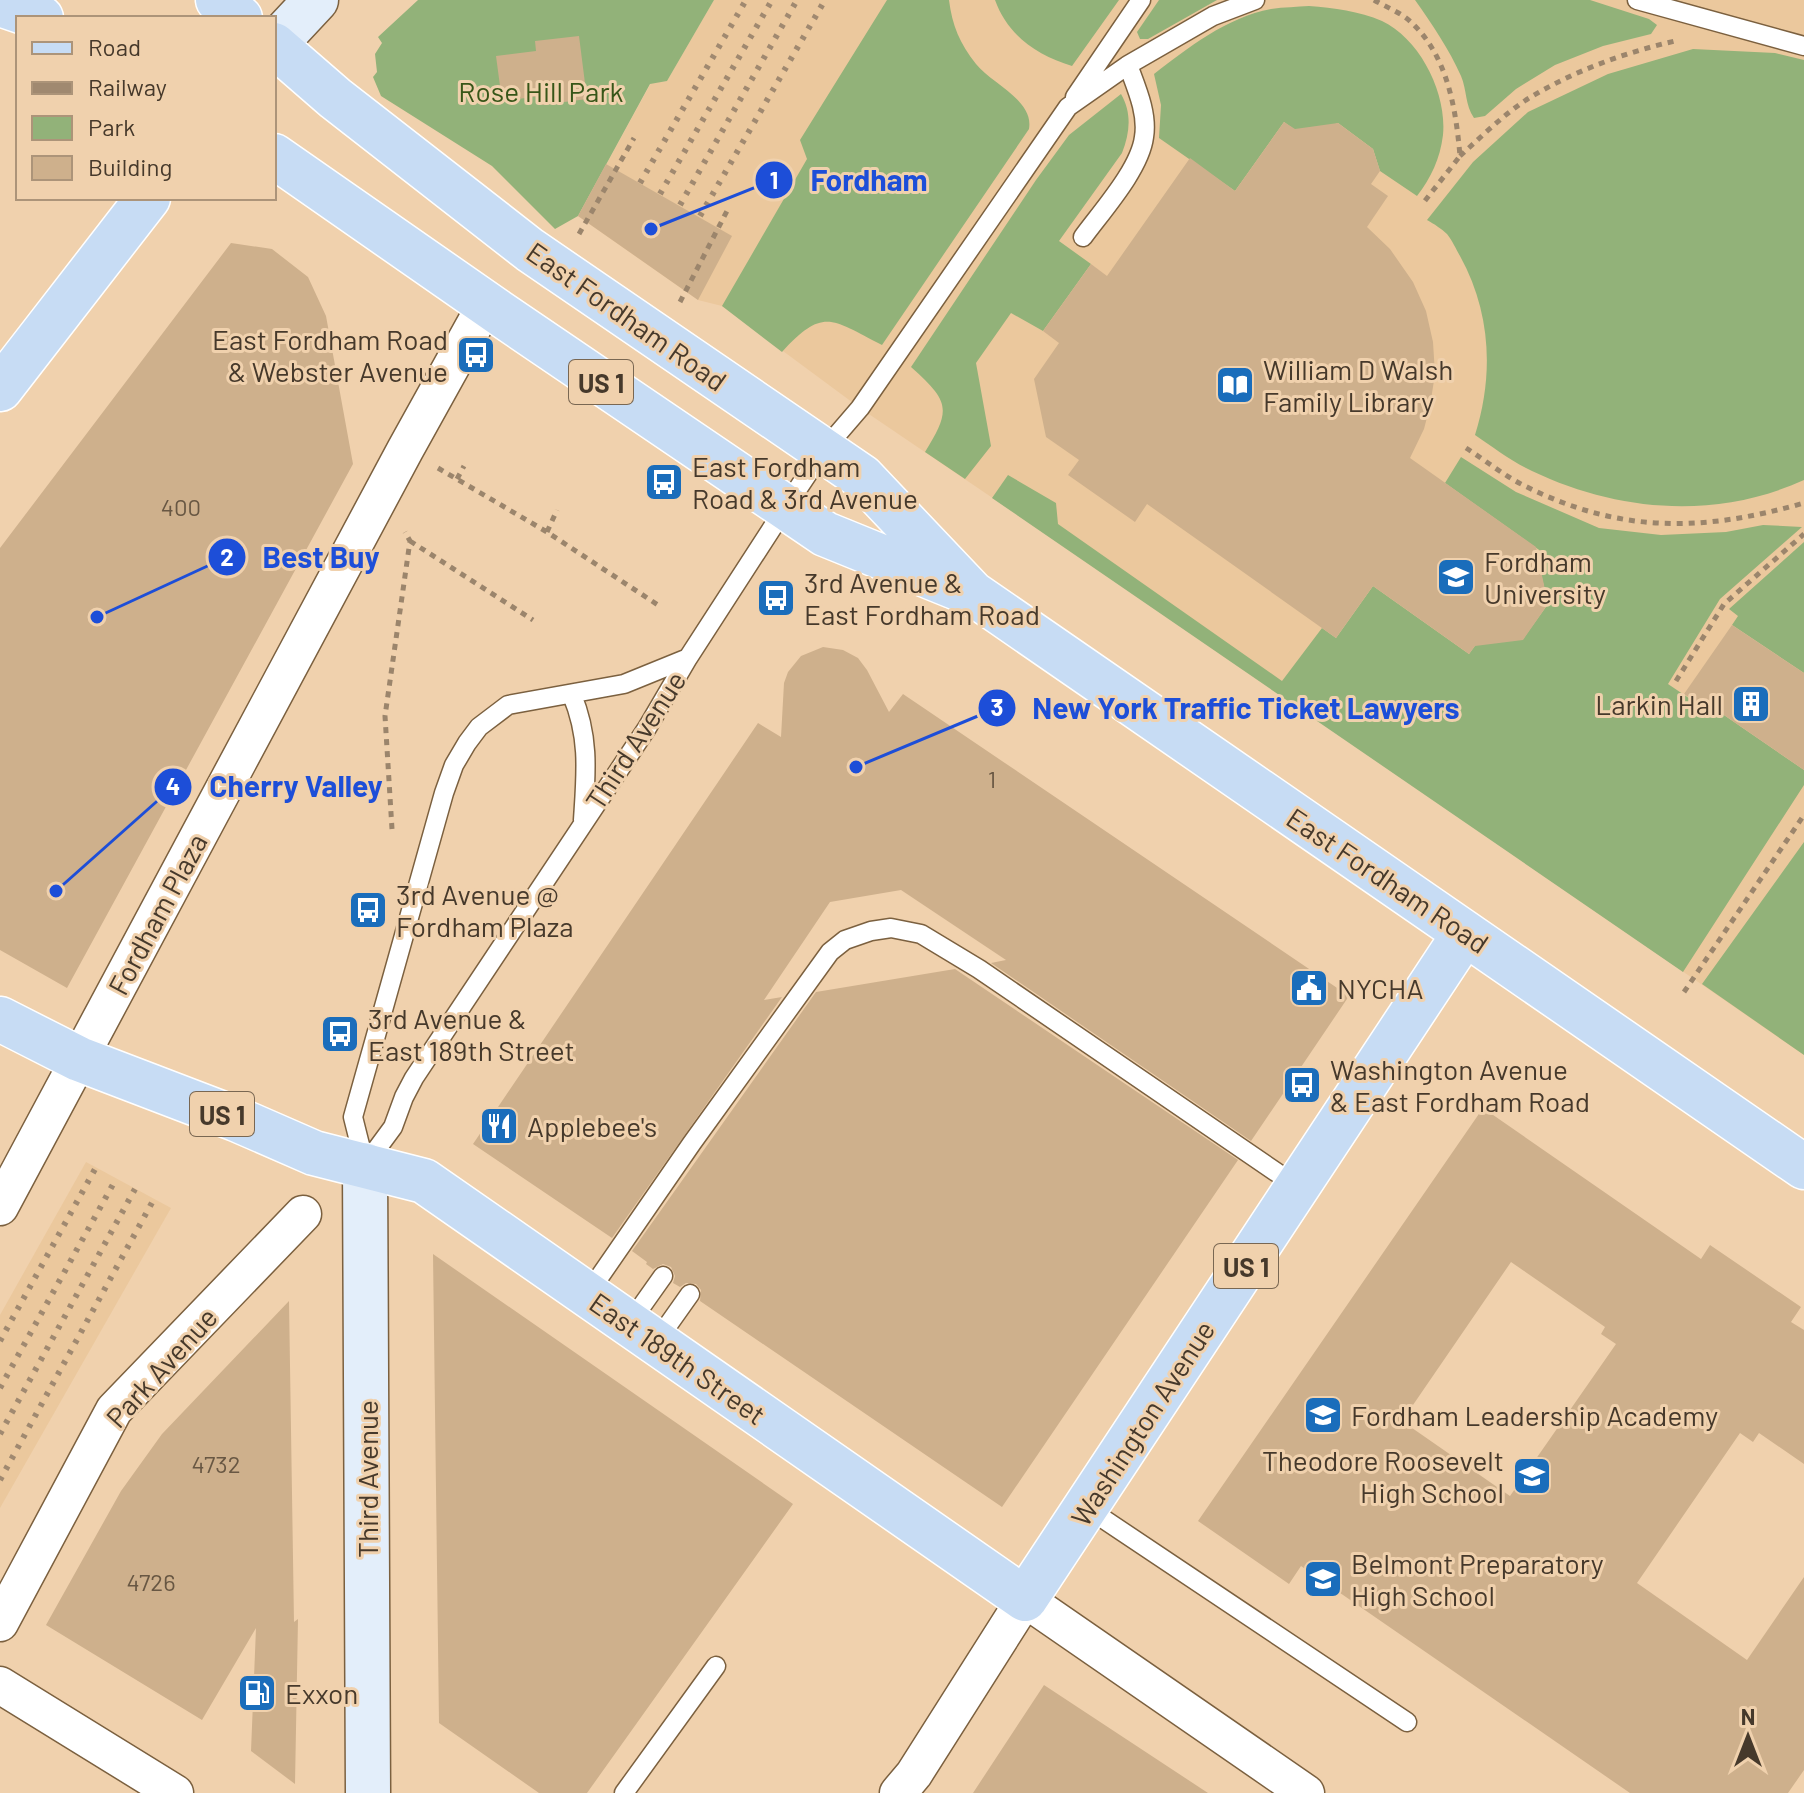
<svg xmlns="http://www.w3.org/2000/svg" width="1804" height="1793" font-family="Barlow,sans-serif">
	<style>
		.built { fill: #ebc89d }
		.green { fill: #92b279 }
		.building { fill: #ceb08c; fill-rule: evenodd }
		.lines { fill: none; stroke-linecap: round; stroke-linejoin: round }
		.lane-casing { stroke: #7b603f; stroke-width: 21 }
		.street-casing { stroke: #7b603f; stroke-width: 39 }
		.secondary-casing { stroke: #7b603f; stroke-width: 47 }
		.primary-casing { stroke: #fff; stroke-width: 47 }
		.path { stroke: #9b856c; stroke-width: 5; stroke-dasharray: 6 6; stroke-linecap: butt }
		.lane { stroke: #fff; stroke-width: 18 }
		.street { stroke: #fff; stroke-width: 36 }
		.secondary { stroke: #e3eefa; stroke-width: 44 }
		.primary { stroke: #c7dcf4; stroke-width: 44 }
		.rail { stroke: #a08970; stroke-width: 6; stroke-dasharray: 4 8; stroke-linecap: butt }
		.labels { text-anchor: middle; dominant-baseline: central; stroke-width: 6; stroke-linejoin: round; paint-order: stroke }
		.number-label { font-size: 24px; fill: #685743 }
		.shield { fill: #f0d1ad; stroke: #796752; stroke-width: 2 }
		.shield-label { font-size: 26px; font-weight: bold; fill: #46392b }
		.park-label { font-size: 28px; fill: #375618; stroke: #f0d1ad }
		.street-label { font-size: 28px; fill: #46392b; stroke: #f0d1ad }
		.poi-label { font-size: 28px; fill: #46392b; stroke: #f0d1ad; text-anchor: start }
		.leader { fill: none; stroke: #1d4ed8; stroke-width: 3 }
		.callout-dot { fill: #1d4ed8; stroke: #f0d1ad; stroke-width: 3 }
		.mark-label { font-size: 24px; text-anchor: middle; font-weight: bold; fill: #fff }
		.callout-label { font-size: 30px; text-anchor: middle; font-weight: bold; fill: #1d4ed8; stroke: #f0d1ad; stroke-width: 6; stroke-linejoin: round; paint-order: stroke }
	</style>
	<rect width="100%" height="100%" fill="#f0d1ad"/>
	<path class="built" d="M 714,0 L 1804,0 L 1804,1055 L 1224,655 L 860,408 L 722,306 L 698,300 L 578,216 L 651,83 L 667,81 Z
		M 86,1162 L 171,1208 L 0,1508 L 0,1315 Z"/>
	<path class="green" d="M 418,0 L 714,0 L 667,81 L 650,84 L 578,216 L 555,229 L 492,166 L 381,96 L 373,77 L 377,72 L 375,54 L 382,43 L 378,37 Z
		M 887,0 L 949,0 C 952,25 960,44 976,64 C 992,84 1034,100 1029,129 L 882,345 C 832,320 824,306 782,352 L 722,306 L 807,159 L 800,140 Z
		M 995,0 L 1119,0 L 1072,66 C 1037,55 1008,36 995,0 Z
		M 1159,0 L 1217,0 L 1148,39 L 1140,39 L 1137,32 Z
		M 1415,0 L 1590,0 L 1649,19 L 1657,25 L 1651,34 L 1603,46 L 1555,65 L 1516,89 L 1485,116 L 1474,118 C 1465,105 1467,90 1461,76 C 1449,49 1432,24 1415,0 Z
		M 1309,6 C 1334,8 1359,11 1382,21 C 1420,39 1447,93 1443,135 C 1440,159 1431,178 1417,196 L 1380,171 L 1373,149 L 1338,123 L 1303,136 L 1284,122 L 1235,191 L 1159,138 L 1161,105 L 1154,74 C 1188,48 1227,17 1271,9 C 1284,7 1297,7 1309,6 Z
		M 1693,49 L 1775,53 L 1804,60 L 1804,480 C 1716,520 1618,512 1532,471 C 1512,462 1493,447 1475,435 C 1494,375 1491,312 1460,256 C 1456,249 1452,240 1447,234 C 1442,229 1434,224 1427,220 L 1473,162 L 1528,112 L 1608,74 Z
		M 1121,94 C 1132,113 1130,133 1122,153 L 1059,241 L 1091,264 L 1043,331 L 1011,313 L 976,363 L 991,446 L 965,479 L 925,452 C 952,409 949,401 911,367 L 1036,180 L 1069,135 Z
		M 1461,457 L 1516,492 L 1599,528 L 1661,535 L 1726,532 L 1763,525 L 1802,527 L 1720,599 L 1668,684 L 1717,717 L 1721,713 L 1804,770 L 1804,785 L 1683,972 L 992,498 L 1008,475 L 1056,503 L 1058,524 L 1282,681 L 1322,628 L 1336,638 L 1373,586 L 1469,654 L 1482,636 L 1523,639 L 1548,604 L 1542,578 L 1530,569 L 1542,552 L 1445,483 Z
		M 1804,542 L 1804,673 L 1732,625 L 1738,616 L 1729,609 Z
		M 1804,842 L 1804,1055 L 1702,984 Z"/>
	<path class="building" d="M 579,36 L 587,99 L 542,105 L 541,96 L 502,101 L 496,56 L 536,51 L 535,41 Z
		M 1284,122 L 1295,129 L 1338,123 L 1373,149 L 1380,171 L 1371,184 L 1388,196 L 1367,227 L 1390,249 L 1413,282 L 1426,311 L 1433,342 L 1435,374 L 1430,406 L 1424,429 L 1410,458 L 1536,547 L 1548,604 L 1523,640 L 1475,646 L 1469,654 L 1373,586 L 1336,638 L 1147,504 L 1135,522 L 1068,475 L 1079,460 L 1046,437 L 1034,379 L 1059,343 L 1043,331 L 1091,264 L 1107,276 L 1190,158 L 1235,191 Z
		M 606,164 L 732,236 L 698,300 L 578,216 Z
		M 231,243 L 272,249 L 308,277 L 326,316 L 353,464 L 67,988 L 0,950 L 0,548 Z
		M 1732,625 L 1804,673 L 1804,770 L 1721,713 L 1718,717 L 1684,694 Z
		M 823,647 L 843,650 L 858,658 L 867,670 L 889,712 L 903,694 L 1349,996 L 1251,1141 L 991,963 L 1006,960 L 901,890 L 830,902 L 764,1000 L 782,997 L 612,1238 L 473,1144 L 758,723 L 781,737 L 784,683 L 788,672 L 801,656 Z
		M 955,969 L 1238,1160 L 1002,1507 L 700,1301 L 701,1290 L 696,1284 L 686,1283 L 680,1287 L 673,1283 L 675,1276 L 671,1267 L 663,1264 L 653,1269 L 646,1264 L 647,1262 L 632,1251 L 816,992 Z
		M 1483,1108 L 1701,1259 L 1710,1245 L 1801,1307 L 1791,1322 L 1804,1330 L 1804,1464 L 1759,1433 L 1753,1442 L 1740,1433 L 1637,1583 L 1747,1660 L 1804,1577 L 1804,1770 L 1788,1793 L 1630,1793 L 1301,1566 L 1289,1584 L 1198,1521 ZM 1511,1262 L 1605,1327 L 1601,1334 L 1616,1344 L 1510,1496 L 1402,1421 Z
		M 433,1254 L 793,1504 L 587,1793 L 539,1793 L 439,1723 Z
		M 289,1301 L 294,1622 L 298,1619 L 295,1784 L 251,1751 L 256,1628 L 202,1720 L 46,1625 L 121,1491 L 162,1434 Z
		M 1044,1685 L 1208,1793 L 973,1793 Z"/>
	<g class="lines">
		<g class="lane-casing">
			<path id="lane" d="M 1637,0 L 1804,46
				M 1075,97 L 1141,0
				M 1083,237 C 1102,211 1140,169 1144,137 C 1148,113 1136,87 1128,65
				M 572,695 C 590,738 586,774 583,820
				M 365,1165 L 393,1127 L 404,1097 L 414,1078 L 647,728 L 688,658 L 785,508 L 823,451 L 860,408 L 1068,107 L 1128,65 L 1213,16 L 1255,0
				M 365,1165 L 353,1117 L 444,793 L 454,765 L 467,743 L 479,727 L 508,705 L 624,684 L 688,658
				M 587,1295 L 692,1143 L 830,952 L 845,940 L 871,931 L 891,928 L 921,934 L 979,969 L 1298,1187
				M 629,1324 L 663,1276
				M 656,1342 L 690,1294
				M 1087,1508 L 1407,1722
				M 624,1793 L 716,1666"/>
		</g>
		<g class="street-casing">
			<path id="street" d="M 0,1207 L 405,450 L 486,304
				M 0,1623 L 114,1410 L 303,1214
				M 0,1685 L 175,1793
				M 898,1793 L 914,1774 L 1025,1599 L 1306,1793"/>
		</g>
		<g class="secondary-casing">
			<path id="secondary" d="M 274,45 L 316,0
				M 365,1165 L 368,1793"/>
		</g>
		<g class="primary-casing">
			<path id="primary" d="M 218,0 L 240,18
				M 0,4 L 41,18
				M 274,45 L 335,98 L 530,250 L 862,477 L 972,593 L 1804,1167
				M 274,156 L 498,312 L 825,534 L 958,588
				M 0,389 L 148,198
				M 0,1019 L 79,1059 L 236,1119 L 314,1153 L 424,1181 L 1025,1599 L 1465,933"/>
		</g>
		<path class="path" d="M 1374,0 C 1386,7 1402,13 1412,23 C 1448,57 1456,110 1460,156 L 1424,202
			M 1460,156 C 1481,137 1502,116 1526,100 C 1571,72 1623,53 1675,41
			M 579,234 L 634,138
			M 680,302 L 728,209
			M 1466,448 C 1485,460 1503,475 1523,485 C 1620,534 1702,532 1804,503
			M 438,468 L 547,532 L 661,607
			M 457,479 L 464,466
			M 547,532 L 557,510
			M 410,541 L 533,620
			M 1676,681 L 1724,604 L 1804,534
			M 392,829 L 385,716 L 410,541 L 405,532
			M 1684,992 L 1804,815"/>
		<use href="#lane" class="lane"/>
		<use href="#street" class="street"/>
		<use href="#secondary" class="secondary"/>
		<use href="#primary" class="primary"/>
		<path class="rail" d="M 640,183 L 746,0
			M 660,194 L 772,0
			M 680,205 L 797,0
			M 700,216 L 825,0
			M 0,1341 L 95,1169
			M 0,1388 L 116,1179
			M 0,1434 L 135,1189
			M 0,1480 L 154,1199"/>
	</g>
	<defs>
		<g id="bus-square" transform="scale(2)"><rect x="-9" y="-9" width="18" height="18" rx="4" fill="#1a6dbb" stroke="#f0d1ad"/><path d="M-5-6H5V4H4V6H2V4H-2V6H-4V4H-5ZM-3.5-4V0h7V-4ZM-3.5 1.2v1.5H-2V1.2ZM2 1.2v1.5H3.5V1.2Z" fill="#fff"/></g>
		<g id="library-square" transform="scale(2)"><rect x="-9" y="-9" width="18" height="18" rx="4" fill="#1a6dbb" stroke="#f0d1ad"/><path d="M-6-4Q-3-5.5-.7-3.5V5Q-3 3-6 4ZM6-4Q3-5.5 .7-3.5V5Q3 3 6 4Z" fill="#fff"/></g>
		<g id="university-square" transform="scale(2)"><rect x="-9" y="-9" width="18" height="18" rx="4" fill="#1a6dbb" stroke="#f0d1ad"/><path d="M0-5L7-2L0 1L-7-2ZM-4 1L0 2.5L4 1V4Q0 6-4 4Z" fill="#fff"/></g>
		<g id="building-square" transform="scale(2)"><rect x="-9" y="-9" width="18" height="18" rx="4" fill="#1a6dbb" stroke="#f0d1ad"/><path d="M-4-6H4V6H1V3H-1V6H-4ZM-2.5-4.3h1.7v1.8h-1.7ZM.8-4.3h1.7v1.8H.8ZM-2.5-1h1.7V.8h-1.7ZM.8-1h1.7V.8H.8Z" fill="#fff"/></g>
		<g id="civic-square" transform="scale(2)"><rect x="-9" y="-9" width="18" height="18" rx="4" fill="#1a6dbb" stroke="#f0d1ad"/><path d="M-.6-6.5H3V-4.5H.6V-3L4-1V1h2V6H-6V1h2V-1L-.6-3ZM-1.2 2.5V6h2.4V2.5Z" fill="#fff"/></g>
		<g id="restaurant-square" transform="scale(2)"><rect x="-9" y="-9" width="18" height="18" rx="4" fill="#1a6dbb" stroke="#f0d1ad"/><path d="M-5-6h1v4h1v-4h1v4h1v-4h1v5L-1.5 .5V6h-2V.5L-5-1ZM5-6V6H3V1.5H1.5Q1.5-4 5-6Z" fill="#fff"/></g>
		<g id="school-square" transform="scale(2)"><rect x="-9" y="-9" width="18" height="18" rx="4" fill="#1a6dbb" stroke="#f0d1ad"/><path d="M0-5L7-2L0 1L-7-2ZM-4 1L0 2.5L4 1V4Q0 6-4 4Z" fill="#fff"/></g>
		<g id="fuel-square" transform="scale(2)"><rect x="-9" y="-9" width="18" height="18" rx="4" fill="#1a6dbb" stroke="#f0d1ad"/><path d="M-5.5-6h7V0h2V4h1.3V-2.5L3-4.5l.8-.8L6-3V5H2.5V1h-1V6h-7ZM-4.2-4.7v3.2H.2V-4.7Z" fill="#fff"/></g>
	</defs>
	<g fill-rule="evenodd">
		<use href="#bus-square" x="476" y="355"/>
		<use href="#library-square" x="1235" y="385"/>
		<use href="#bus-square" x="664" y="482"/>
		<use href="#university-square" x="1456" y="577"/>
		<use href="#bus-square" x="776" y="598"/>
		<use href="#building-square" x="1751" y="704"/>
		<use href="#bus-square" x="368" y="910"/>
		<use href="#civic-square" x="1309" y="988"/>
		<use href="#bus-square" x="340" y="1034"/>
		<use href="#bus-square" x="1302" y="1085"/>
		<use href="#restaurant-square" x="499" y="1126"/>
		<use href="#school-square" x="1323" y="1415"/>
		<use href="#school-square" x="1532" y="1476"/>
		<use href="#school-square" x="1323" y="1579"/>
		<use href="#fuel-square" x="257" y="1693"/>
	</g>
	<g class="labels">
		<g class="number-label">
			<text x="181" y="506">400</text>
			<text x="992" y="778">1</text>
			<text x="216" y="1463">4732</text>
			<text x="151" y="1581">4726</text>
		</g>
		<g class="shield">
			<rect x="569" y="360" width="64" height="44" rx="6"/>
			<rect x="190" y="1092" width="64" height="44" rx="6"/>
			<rect x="1214" y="1244" width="64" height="44" rx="6"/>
		</g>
		<g class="shield-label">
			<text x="601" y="382">US 1</text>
			<text x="222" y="1114">US 1</text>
			<text x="1246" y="1266">US 1</text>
		</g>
		<g class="park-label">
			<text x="541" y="91">Rose Hill Park</text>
		</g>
		<g class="street-label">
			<text transform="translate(627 316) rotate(35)">East Fordham Road</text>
			<text transform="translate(635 740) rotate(-57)">Third Avenue</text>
			<text transform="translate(1388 880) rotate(34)">East Fordham Road</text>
			<text transform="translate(157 914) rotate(-62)">Fordham Plaza</text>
			<text transform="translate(678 1358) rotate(35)">East 189th Street</text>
			<text transform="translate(161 1367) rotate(-48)">Park Avenue</text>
			<text transform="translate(1142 1423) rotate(-57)">Washington Avenue</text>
			<text transform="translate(367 1479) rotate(-90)">Third Avenue</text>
		</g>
		<g class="poi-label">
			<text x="448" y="339" text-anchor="end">East Fordham Road<tspan x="448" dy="32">&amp; Webster Avenue</tspan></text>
			<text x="1263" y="369">William D Walsh<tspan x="1263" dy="32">Family Library</tspan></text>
			<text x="692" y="466">East Fordham<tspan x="692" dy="32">Road &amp; 3rd Avenue</tspan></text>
			<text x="1484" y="561">Fordham<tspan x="1484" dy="32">University</tspan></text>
			<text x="804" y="582">3rd Avenue &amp;<tspan x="804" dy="32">East Fordham Road</tspan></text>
			<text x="1723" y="704" text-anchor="end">Larkin Hall</text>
			<text x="396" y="894">3rd Avenue @<tspan x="396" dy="32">Fordham Plaza</tspan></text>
			<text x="1337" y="988">NYCHA</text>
			<text x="368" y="1018">3rd Avenue &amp;<tspan x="368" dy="32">East 189th Street</tspan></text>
			<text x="1330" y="1069">Washington Avenue<tspan x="1330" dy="32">&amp; East Fordham Road</tspan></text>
			<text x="527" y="1126">Applebee's</text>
			<text x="1351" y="1415">Fordham Leadership Academy</text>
			<text x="1504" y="1460" text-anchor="end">Theodore Roosevelt<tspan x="1504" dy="32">High School</tspan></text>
			<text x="1351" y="1563">Belmont Preparatory<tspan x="1351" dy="32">High School</tspan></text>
			<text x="285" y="1693">Exxon</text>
		</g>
	</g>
	<path class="leader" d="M651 229L774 180M97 617L227 557M856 767L997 708M56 891L173 787"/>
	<g class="callout-dot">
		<circle cx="651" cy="229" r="8"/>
		<circle cx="97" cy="617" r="8"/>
		<circle cx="856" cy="767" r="8"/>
		<circle cx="56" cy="891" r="8"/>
		<circle cx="774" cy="180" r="20"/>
		<circle cx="227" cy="557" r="20"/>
		<circle cx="997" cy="708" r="20"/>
		<circle cx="173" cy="787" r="20"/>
	</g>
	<g class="mark-label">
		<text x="774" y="189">1</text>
		<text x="227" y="566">2</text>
		<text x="997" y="716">3</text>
		<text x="173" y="795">4</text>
	</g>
	<g class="callout-label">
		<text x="869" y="191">Fordham</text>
		<text x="321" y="568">Best Buy</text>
		<text x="1246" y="719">New York Traffic Ticket Lawyers</text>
		<text x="296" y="797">Cherry Valley</text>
	</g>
	<rect x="16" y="16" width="260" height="184" fill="#f0d1ad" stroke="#ac9479" stroke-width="2"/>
	<rect x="32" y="42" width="40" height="12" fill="#c7dcf4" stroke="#ac9479" stroke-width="2"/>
	<text x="88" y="56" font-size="24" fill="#46392b">Road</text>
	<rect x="32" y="82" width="40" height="12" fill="#a08970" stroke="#ac9479" stroke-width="2"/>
	<text x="88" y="96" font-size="24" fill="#46392b">Railway</text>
	<rect x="32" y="116" width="40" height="24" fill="#92b279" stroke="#ac9479" stroke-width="2"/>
	<text x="88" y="136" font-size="24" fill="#46392b">Park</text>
	<rect x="32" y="156" width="40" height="24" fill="#ceb08c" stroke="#ac9479" stroke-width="2"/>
	<text x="88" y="176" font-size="24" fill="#46392b">Building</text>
	<g transform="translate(1748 1737)" stroke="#f0d1ad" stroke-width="6" paint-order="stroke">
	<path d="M0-6L14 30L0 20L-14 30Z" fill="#46392b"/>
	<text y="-12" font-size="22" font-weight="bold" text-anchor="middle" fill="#46392b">N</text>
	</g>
</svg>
